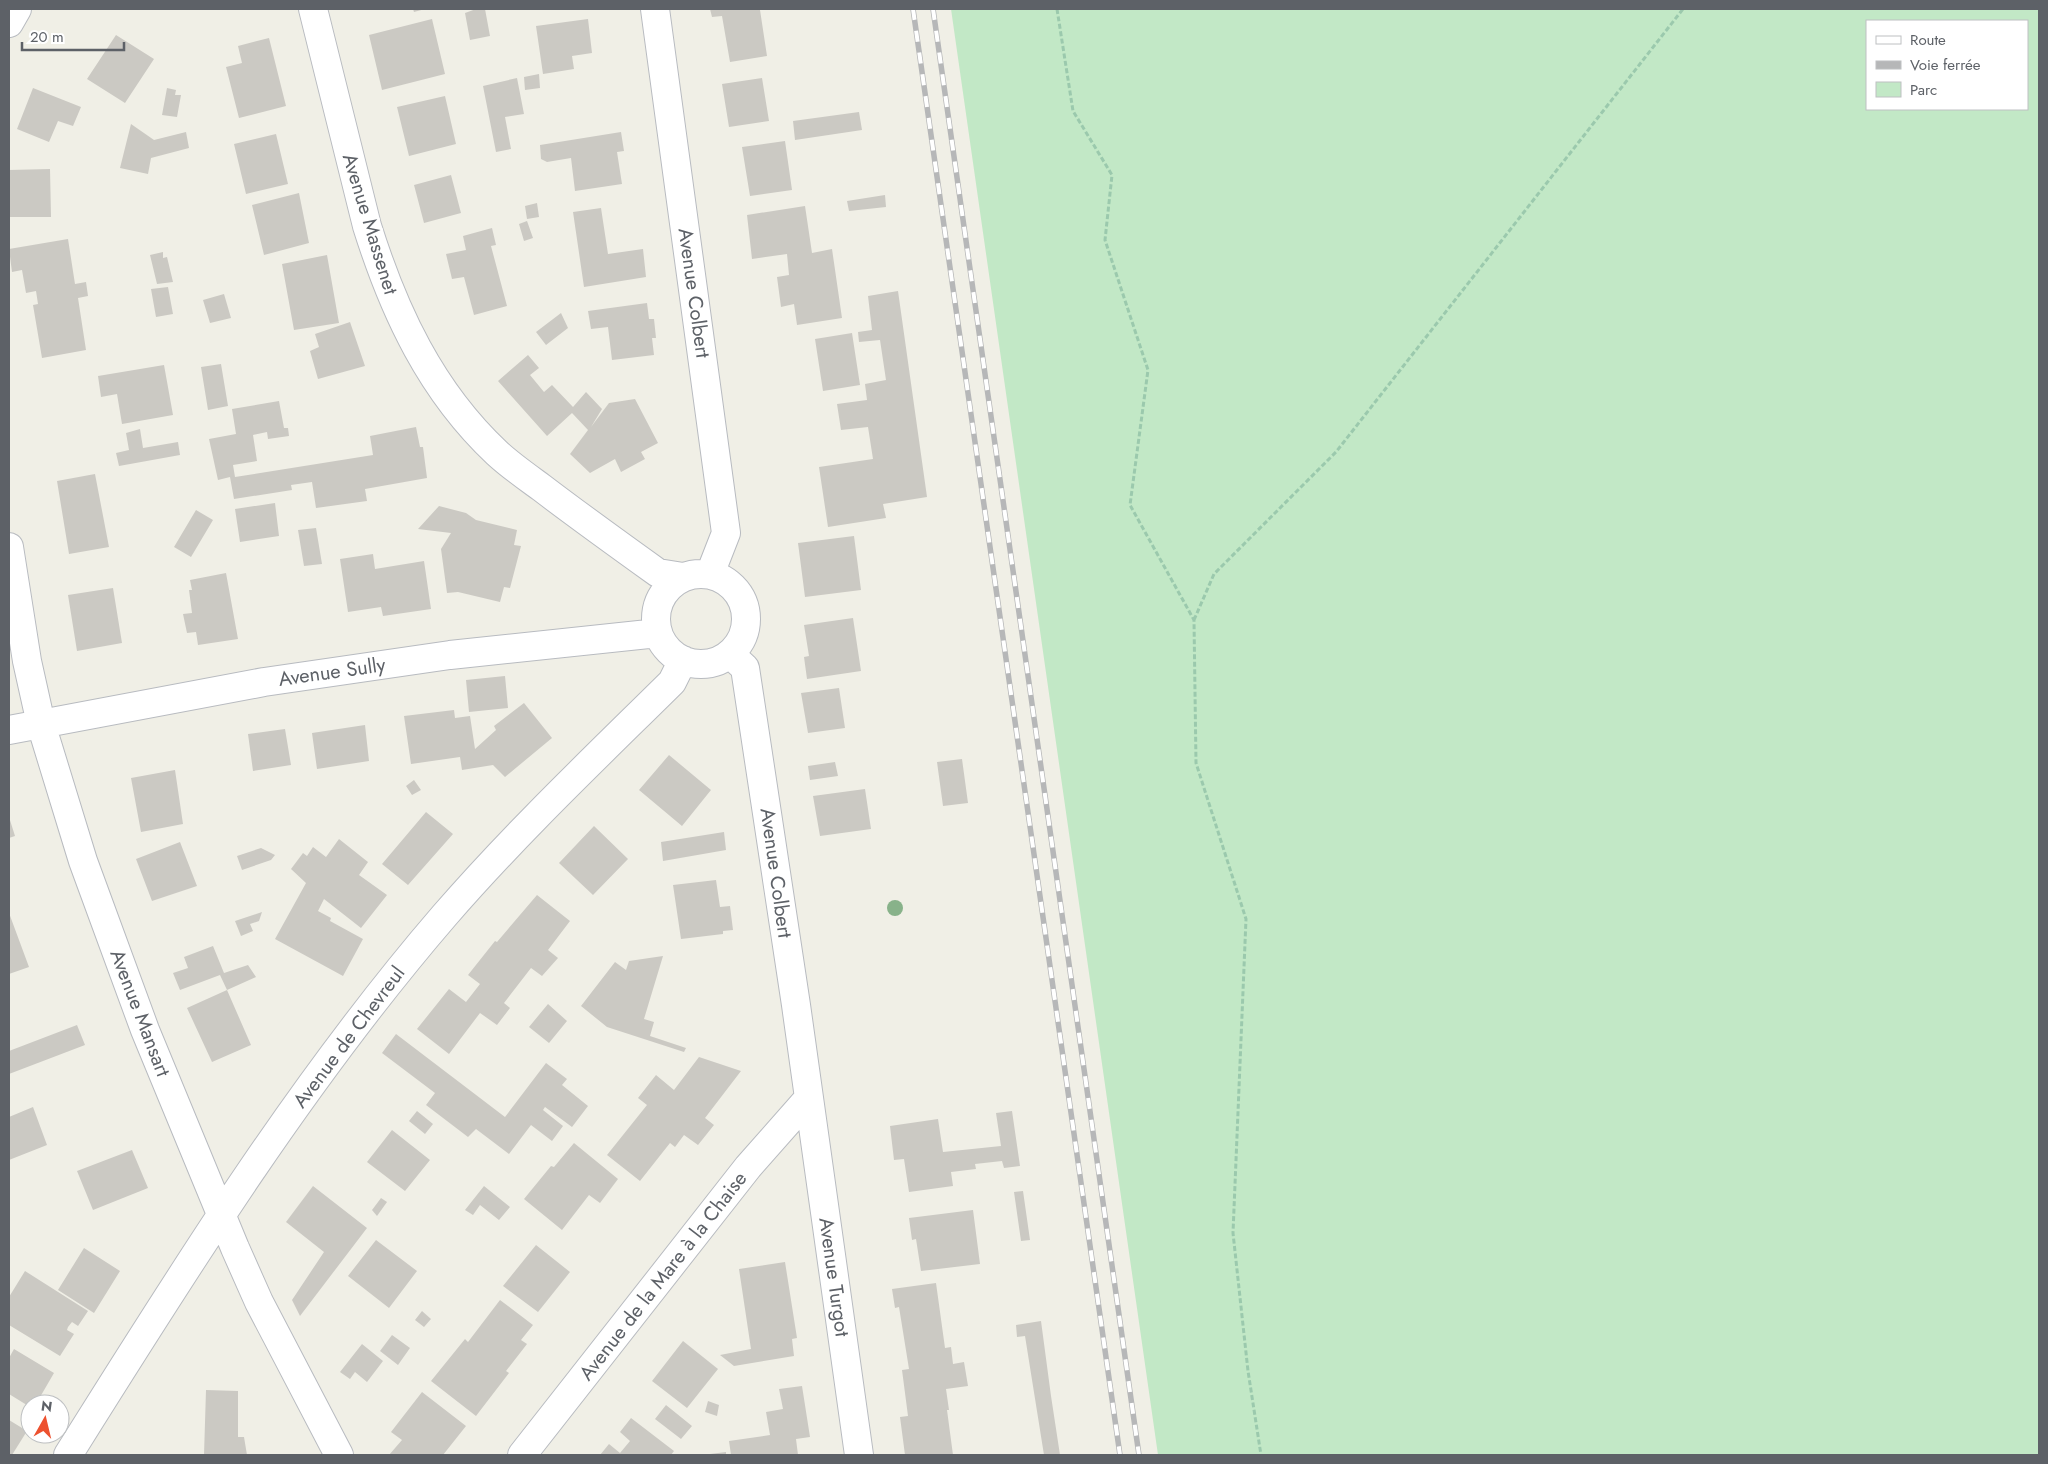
<svg xmlns="http://www.w3.org/2000/svg" width="2048" height="1464" font-family="Jost,sans-serif">
	<style>
		.green { fill: #c2e8c6; fill-rule: evenodd }
		.building { fill: #cbc9c3 }
		.lines { fill: none; stroke-linecap: round; stroke-linejoin: round }
		.street-casing { stroke: #b8bbc0; stroke-width: 30 }
		.path { stroke: #9bc9ad; stroke-width: 3; stroke-dasharray: 5 2.5; stroke-linecap: butt }
		.street { stroke: #fff; stroke-width: 28 }
		.rail-casing { stroke: #b6b7b8; stroke-width: 5.5 }
		.rail { stroke: #fff; stroke-width: 4; stroke-dasharray: 11; stroke-linecap: butt }
		.tree { fill: #88b28a }
		.labels { text-anchor: middle; dominant-baseline: central; stroke-width: 5; stroke-linejoin: round; paint-order: stroke }
		.street-label { font-size: 20px; fill: #5d6167; stroke: #fff }
	</style>
	<rect width="100%" height="100%" fill="#f0efe6"/>
	<path class="green" d="M 951,9 L 2039,9 L 2039,1455 L 1158,1455 ZM 1867,21 L 2027,21 L 2027,109 L 1867,109 Z"/>
	<path class="building" d="M 413,9 L 425,9 L 414,12 Z
		M 476,9 L 485,9 L 490,36 L 470,40 L 465,13 Z
		M 710,9 L 760,10 L 767,56 L 730,62 L 722,16 L 712,17 Z
		M 432,19 L 445,74 L 382,90 L 369,35 Z
		M 588,19 L 592,53 L 572,56 L 574,69 L 543,74 L 536,26 Z
		M 116,35 L 154,59 L 125,103 L 87,79 Z
		M 269,38 L 286,106 L 239,118 L 226,67 L 242,63 L 238,46 Z
		M 539,74 L 540,88 L 525,90 L 524,77 Z
		M 517,78 L 524,114 L 505,117 L 511,149 L 496,152 L 483,86 Z
		M 762,78 L 769,121 L 729,127 L 722,84 Z
		M 33,88 L 81,107 L 73,126 L 58,121 L 49,142 L 17,129 Z
		M 167,88 L 176,90 L 175,95 L 181,95 L 177,117 L 162,115 Z
		M 445,96 L 456,144 L 409,156 L 397,107 Z
		M 859,112 L 862,130 L 795,140 L 793,121 Z
		M 131,124 L 154,140 L 186,132 L 189,148 L 151,158 L 148,174 L 120,168 Z
		M 621,132 L 624,151 L 617,152 L 622,184 L 575,191 L 571,158 L 547,162 L 541,159 L 540,145 Z
		M 276,134 L 288,184 L 246,194 L 234,144 Z
		M 785,141 L 792,190 L 750,196 L 742,147 Z
		M 50,169 L 51,217 L 9,217 L 9,170 Z
		M 451,175 L 461,213 L 424,223 L 414,185 Z
		M 299,193 L 309,243 L 264,255 L 252,205 Z
		M 885,195 L 886,207 L 849,211 L 847,201 Z
		M 537,203 L 539,217 L 527,219 L 525,206 Z
		M 805,206 L 812,253 L 832,249 L 842,318 L 797,325 L 794,304 L 781,307 L 777,277 L 789,275 L 787,254 L 752,259 L 747,215 Z
		M 601,208 L 608,254 L 643,249 L 646,277 L 584,287 L 573,212 Z
		M 527,221 L 533,238 L 524,241 L 519,224 Z
		M 492,228 L 496,245 L 491,246 L 507,306 L 474,315 L 464,277 L 452,279 L 446,254 L 466,250 L 463,236 Z
		M 68,239 L 75,284 L 86,282 L 88,296 L 78,298 L 86,350 L 42,358 L 33,305 L 38,304 L 36,291 L 26,293 L 22,270 L 12,272 L 9,249 Z
		M 163,252 L 163,258 L 167,257 L 173,282 L 157,284 L 150,255 Z
		M 327,255 L 339,323 L 294,330 L 282,264 Z
		M 168,287 L 173,314 L 156,317 L 151,289 Z
		M 898,291 L 927,497 L 883,504 L 886,518 L 828,527 L 819,467 L 873,459 L 868,427 L 841,430 L 837,404 L 867,400 L 865,384 L 886,380 L 880,340 L 859,342 L 858,332 L 872,330 L 868,296 Z
		M 224,294 L 231,318 L 210,323 L 203,300 Z
		M 647,303 L 649,319 L 654,319 L 656,338 L 652,338 L 654,355 L 612,360 L 608,327 L 591,329 L 588,311 Z
		M 561,313 L 568,328 L 546,345 L 536,332 Z
		M 350,322 L 365,366 L 318,379 L 310,351 L 319,347 L 315,334 Z
		M 852,333 L 860,385 L 823,391 L 815,339 Z
		M 528,355 L 539,368 L 530,375 L 544,392 L 552,385 L 573,407 L 586,392 L 602,409 L 591,427 L 609,403 L 635,399 L 658,443 L 641,452 L 645,459 L 621,472 L 615,459 L 590,473 L 570,454 L 588,430 L 572,413 L 547,436 L 498,381 Z
		M 221,364 L 228,406 L 208,410 L 201,367 Z
		M 164,365 L 173,415 L 122,424 L 117,394 L 101,397 L 98,376 Z
		M 279,401 L 284,428 L 288,428 L 289,436 L 268,439 L 267,432 L 253,435 L 257,461 L 233,465 L 235,477 L 373,455 L 370,436 L 416,427 L 420,447 L 423,447 L 427,478 L 365,489 L 367,501 L 316,508 L 312,482 L 291,485 L 292,490 L 234,499 L 230,477 L 218,480 L 209,439 L 236,434 L 232,409 Z
		M 140,429 L 143,448 L 178,442 L 180,455 L 119,466 L 116,453 L 129,450 L 126,433 Z
		M 95,474 L 109,547 L 69,554 L 57,481 Z
		M 275,503 L 279,536 L 240,542 L 235,509 Z
		M 439,506 L 466,513 L 476,520 L 517,530 L 514,545 L 521,546 L 510,588 L 504,587 L 500,602 L 458,592 L 447,593 L 441,549 L 451,533 L 418,529 Z
		M 196,510 L 213,520 L 191,557 L 174,547 Z
		M 316,528 L 322,564 L 304,566 L 298,530 Z
		M 854,536 L 861,590 L 805,597 L 798,543 Z
		M 373,554 L 375,569 L 424,561 L 431,609 L 383,616 L 381,607 L 348,612 L 340,559 Z
		M 226,573 L 238,639 L 198,645 L 196,632 L 187,633 L 183,614 L 192,613 L 189,590 L 192,590 L 190,580 Z
		M 113,588 L 122,643 L 77,651 L 68,595 Z
		M 853,618 L 861,671 L 807,679 L 804,657 L 809,656 L 804,625 Z
		M 505,676 L 508,708 L 469,712 L 466,680 Z
		M 839,688 L 845,728 L 808,733 L 801,693 Z
		M 524,703 L 552,738 L 505,777 L 493,765 L 462,770 L 460,757 L 411,764 L 404,716 L 454,710 L 455,718 L 470,716 L 475,749 L 496,730 L 494,726 Z
		M 365,725 L 369,761 L 317,769 L 312,733 Z
		M 285,729 L 291,765 L 253,771 L 248,734 Z
		M 669,755 L 711,790 L 682,826 L 639,790 Z
		M 962,759 L 968,803 L 943,806 L 937,762 Z
		M 835,762 L 838,776 L 810,780 L 808,766 Z
		M 175,770 L 183,824 L 141,832 L 131,778 Z
		M 414,780 L 421,790 L 412,795 L 406,786 Z
		M 865,789 L 871,829 L 820,836 L 813,796 Z
		M 426,812 L 453,834 L 408,885 L 382,864 Z
		M 9,817 L 15,836 L 9,838 Z
		M 594,826 L 628,859 L 593,895 L 559,863 Z
		M 724,832 L 726,850 L 663,861 L 661,842 Z
		M 339,839 L 368,862 L 359,875 L 387,895 L 361,928 L 324,899 L 318,911 L 331,918 L 330,921 L 363,939 L 343,976 L 275,939 L 306,883 L 291,869 L 303,853 L 307,856 L 313,847 L 326,857 Z
		M 180,842 L 197,886 L 152,901 L 136,859 Z
		M 261,848 L 275,855 L 271,860 L 242,870 L 237,856 Z
		M 716,880 L 720,907 L 730,906 L 733,930 L 723,931 L 723,934 L 681,939 L 673,885 Z
		M 537,895 L 570,921 L 548,950 L 558,958 L 542,976 L 531,968 L 504,1003 L 510,1008 L 497,1025 L 480,1013 L 449,1054 L 417,1029 L 449,989 L 466,1002 L 480,984 L 468,975 L 495,941 L 497,942 Z
		M 262,912 L 259,921 L 250,924 L 253,931 L 241,936 L 235,921 Z
		M 9,913 L 29,967 L 9,974 Z
		M 213,946 L 224,973 L 248,965 L 256,977 L 227,990 L 251,1045 L 212,1062 L 187,1008 L 227,990 L 220,975 L 180,990 L 173,973 L 188,968 L 184,957 Z
		M 663,956 L 644,1019 L 654,1022 L 650,1036 L 686,1048 L 684,1052 L 607,1027 L 581,1006 L 615,962 L 626,970 L 629,961 Z
		M 548,1004 L 567,1021 L 549,1043 L 529,1027 Z
		M 77,1025 L 85,1045 L 9,1074 L 9,1051 Z
		M 396,1034 L 505,1117 L 546,1063 L 567,1079 L 562,1085 L 588,1106 L 572,1127 L 545,1107 L 543,1110 L 563,1126 L 552,1141 L 531,1125 L 509,1154 L 476,1129 L 468,1137 L 426,1105 L 435,1093 L 382,1053 Z
		M 699,1057 L 741,1071 L 705,1118 L 714,1125 L 698,1145 L 684,1135 L 675,1147 L 670,1143 L 640,1181 L 607,1155 L 647,1105 L 638,1098 L 656,1075 L 674,1090 Z
		M 33,1107 L 47,1145 L 9,1160 L 9,1117 Z
		M 417,1111 L 433,1124 L 425,1134 L 409,1121 Z
		M 1012,1111 L 1020,1166 L 1004,1168 L 1002,1161 L 975,1164 L 976,1169 L 951,1172 L 953,1186 L 909,1192 L 904,1159 L 894,1160 L 890,1126 L 938,1119 L 943,1152 L 1001,1146 L 996,1113 Z
		M 392,1130 L 430,1160 L 405,1191 L 367,1162 Z
		M 574,1143 L 618,1179 L 600,1203 L 589,1195 L 562,1230 L 524,1199 L 551,1166 L 554,1167 Z
		M 132,1150 L 148,1188 L 93,1210 L 77,1171 Z
		M 313,1186 L 367,1228 L 300,1316 L 292,1300 L 324,1252 L 286,1222 Z
		M 484,1186 L 510,1207 L 499,1220 L 480,1205 L 473,1215 L 465,1210 Z
		M 1023,1191 L 1030,1240 L 1021,1241 L 1014,1192 Z
		M 381,1198 L 387,1202 L 377,1216 L 372,1210 Z
		M 973,1210 L 980,1264 L 921,1271 L 916,1239 L 912,1240 L 909,1218 Z
		M 376,1240 L 417,1271 L 389,1308 L 348,1276 Z
		M 536,1245 L 570,1272 L 538,1312 L 503,1286 Z
		M 84,1248 L 120,1271 L 94,1313 L 58,1290 Z
		M 785,1262 L 797,1338 L 792,1339 L 794,1356 L 734,1366 L 720,1355 L 751,1349 L 739,1269 Z
		M 25,1271 L 88,1311 L 78,1326 L 72,1322 L 68,1327 L 67,1330 L 74,1334 L 60,1356 L 9,1325 L 9,1297 Z
		M 936,1283 L 945,1348 L 951,1347 L 953,1364 L 964,1362 L 968,1386 L 946,1389 L 949,1410 L 947,1410 L 953,1455 L 905,1455 L 900,1417 L 908,1416 L 902,1370 L 909,1369 L 899,1307 L 895,1308 L 892,1289 Z
		M 500,1300 L 533,1325 L 521,1340 L 527,1344 L 506,1371 L 509,1373 L 476,1416 L 431,1381 L 465,1339 L 468,1342 Z
		M 422,1311 L 431,1319 L 424,1327 L 415,1320 Z
		M 1041,1321 L 1051,1396 L 1060,1455 L 1044,1455 L 1025,1336 L 1017,1337 L 1016,1325 Z
		M 392,1335 L 410,1348 L 398,1365 L 380,1351 Z
		M 683,1341 L 718,1369 L 687,1408 L 652,1381 Z
		M 362,1344 L 383,1361 L 367,1382 L 355,1372 L 350,1379 L 340,1372 Z
		M 14,1349 L 54,1373 L 36,1404 L 30,1404 L 30,1407 L 9,1394 L 9,1358 Z
		M 802,1386 L 810,1437 L 796,1439 L 798,1455 L 731,1455 L 729,1441 L 770,1435 L 766,1412 L 783,1409 L 779,1389 Z
		M 206,1390 L 238,1391 L 238,1437 L 244,1437 L 247,1455 L 204,1455 Z
		M 422,1392 L 466,1426 L 443,1455 L 389,1455 L 402,1440 L 391,1432 Z
		M 708,1401 L 719,1405 L 717,1416 L 705,1412 Z
		M 666,1405 L 692,1426 L 681,1439 L 655,1419 Z
		M 631,1418 L 674,1451 L 671,1455 L 600,1455 L 609,1444 L 620,1453 L 630,1441 L 620,1432 Z
		M 9,1420 L 27,1431 L 12,1455 L 9,1455 Z
		M 726,1452 L 726,1455 L 710,1455 L 710,1454 Z"/>
	<g class="lines">
		<g class="street-casing">
			<path id="street" d="M 313,9 L 367,226 C 394,312 431,391 497,453 C 511,466 527,477 542,488 C 580,517 619,545 658,573 L 683,577
				M 655,9 L 726,533 L 710,574
				M 9,23 L 17,9
				M 9,547 L 27,661 L 41,724 L 83,861 L 145,1030 L 235,1248 L 259,1302 L 339,1455
				M656 619a45 45 0 1 1 90 0a45 45 0 1 1-90 0Z
				M 730,654 L 745,668 L 796,1005 L 859,1455
				M 9,730 L 264,682 L 450,655 L 658,633
				M 68,1455 C 184,1270 301,1082 444,916 C 516,833 595,758 672,682 L 683,660
				M 522,1455 L 748,1167 L 808,1099"/>
		</g>
		<path class="path" d="M 1057,9 L 1073,111 L 1112,175 L 1105,240 L 1148,370 L 1130,505 L 1194,620 L 1196,763 L 1246,919 L 1233,1233 L 1248,1371 L 1261,1455
			M 1194,620 L 1214,574 L 1336,452 L 1683,9"/>
		<use href="#street" class="street"/>
		<g class="rail-casing">
			<path id="rail" d="M 913,9 L 1120,1455
				M 933,9 L 1139,1455"/>
		</g>
		<use href="#rail" class="rail"/>
	</g>
	<circle class="tree" cx="895" cy="908" r="8"/>
	<g class="labels">
		<g class="street-label">
			<text transform="translate(370 224) rotate(73)">Avenue Massenet</text>
			<text transform="translate(694 293) rotate(82)">Avenue Colbert</text>
			<text transform="translate(332 672) rotate(-8)">Avenue Sully</text>
			<text transform="translate(776 873) rotate(82)">Avenue Colbert</text>
			<text transform="translate(140 1013) rotate(69)">Avenue Mansart</text>
			<text transform="translate(349 1037) rotate(-53)">Avenue de Chevreul</text>
			<text transform="translate(663 1276) rotate(-52)">Avenue de la Mare à la Chaise</text>
			<text transform="translate(834 1277) rotate(82)">Avenue Turgot</text>
		</g>
	</g>
	<rect width="2048" height="1464" fill="none" stroke="#5d6167" stroke-width="20"/>
	<rect x="1866" y="20" width="162" height="90" fill="#ffffff" stroke="#bec0c2"/>
	<rect x="1876" y="36" width="25" height="8" fill="#ffffff" stroke="#bec0c2"/>
	<text x="1910" y="45" font-size="15" fill="#5d6167">Route</text>
	<rect x="1876" y="61" width="25" height="8" fill="#b6b7b8" stroke="#bec0c2"/>
	<text x="1910" y="70" font-size="15" fill="#5d6167">Voie ferrée</text>
	<rect x="1876" y="82" width="25" height="15" fill="#c2e8c6" stroke="#bec0c2"/>
	<text x="1910" y="95" font-size="15" fill="#5d6167">Parc</text>
	<g transform="translate(45 1419) rotate(8)"><circle r="24" fill="#ffffff" stroke="#bec0c2"/>
	<path d="M0-4L9 19L0 12L-9 19Z" fill="#ed512f"/>
	<text y="-8" font-size="14" font-weight="bold" text-anchor="middle" fill="#5d6167">N</text>
	</g>
	<path d="M22 42v8h102v-8" fill="none" stroke="#5d6167" stroke-width="2.5"/>
	<text x="30" y="42" font-size="15" fill="#5d6167" stroke="#ffffff" stroke-width="4" paint-order="stroke">20 m</text>
</svg>
